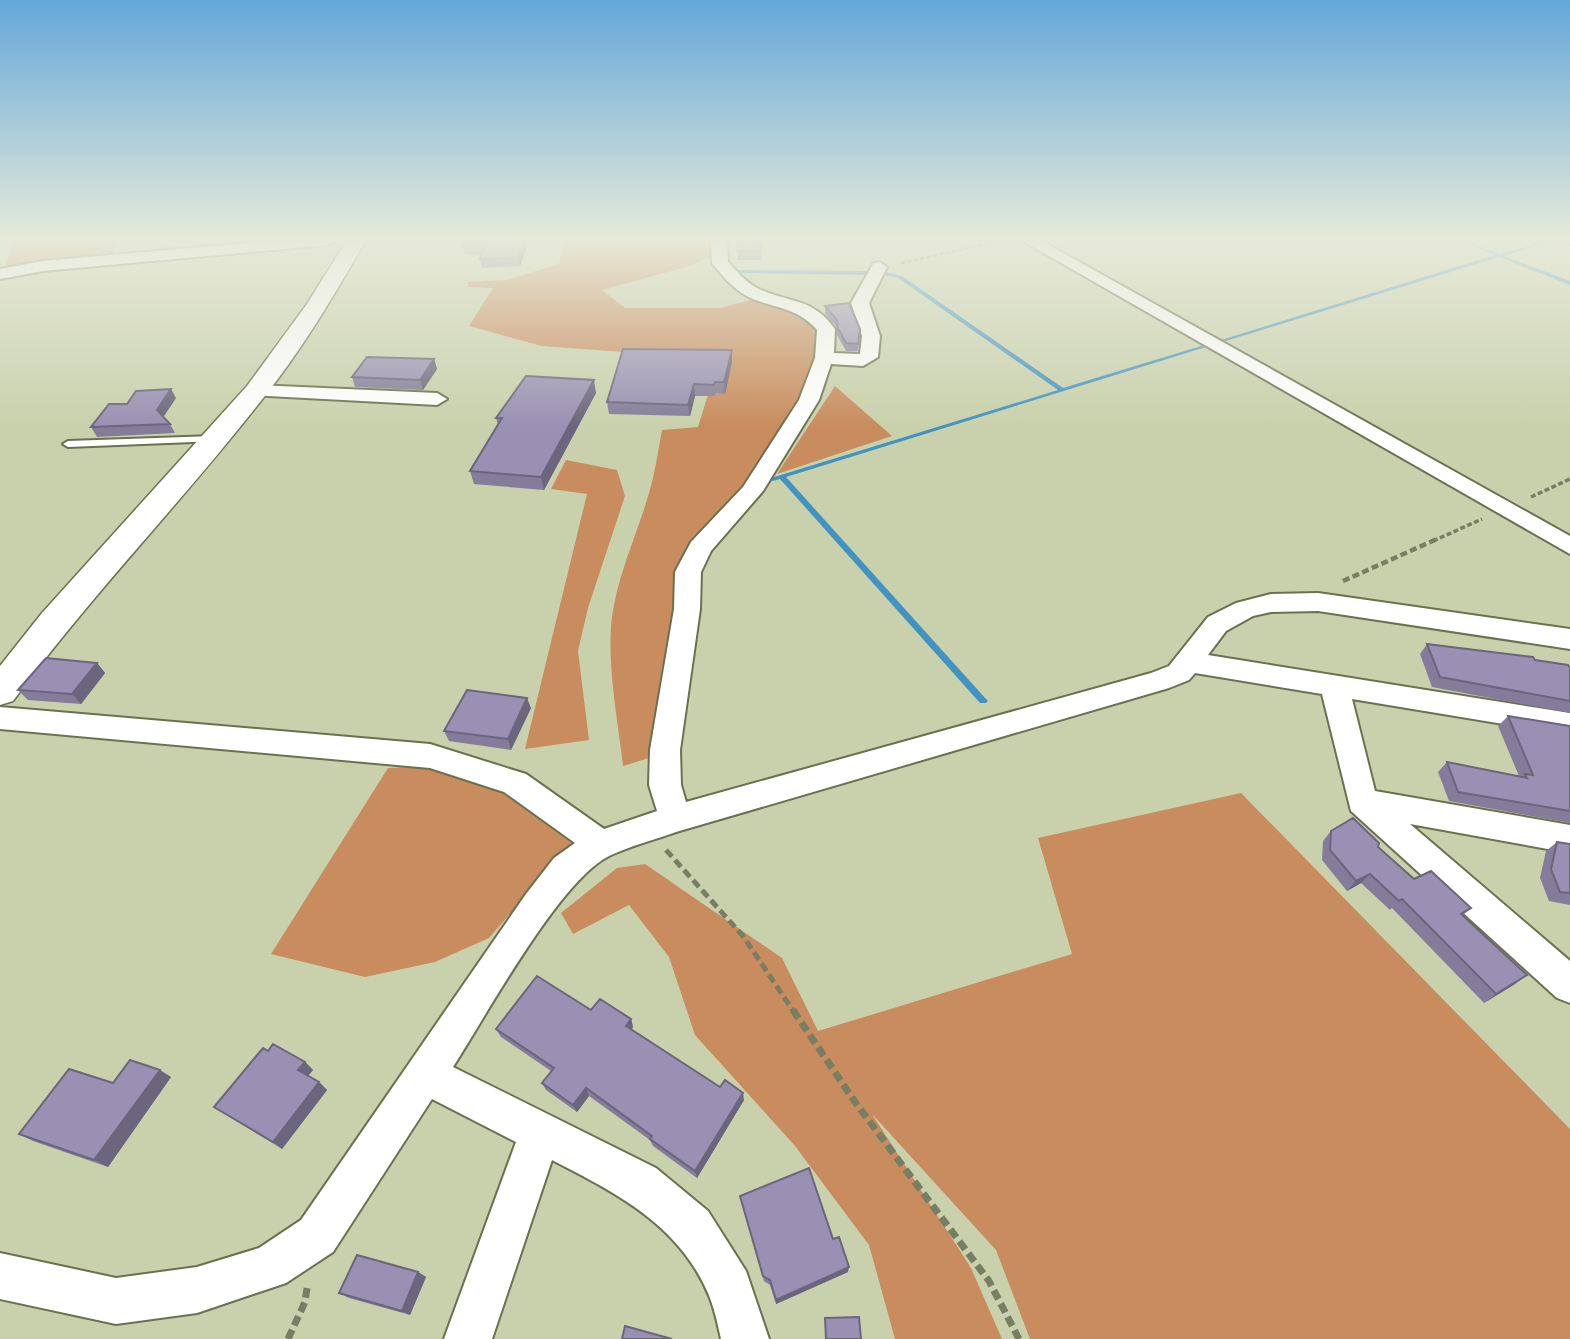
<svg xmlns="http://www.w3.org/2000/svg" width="1570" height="1339" font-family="Manrope,sans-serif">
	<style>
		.green { fill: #c98c5e }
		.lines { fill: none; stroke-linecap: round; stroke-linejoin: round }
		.stream { fill: #4193c2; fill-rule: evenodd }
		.service-casing { stroke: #6b714f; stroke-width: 4 }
		.minor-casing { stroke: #6b714f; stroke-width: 4 }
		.tertiary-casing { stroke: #6b714f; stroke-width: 3 }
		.path-far4 { stroke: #787e64; stroke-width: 2.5; stroke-dasharray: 4.5 2; stroke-linecap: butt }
		.path-far3 { stroke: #787e64; stroke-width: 3.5; stroke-dasharray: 5 2.5; stroke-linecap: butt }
		.path-far2 { stroke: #787e64; stroke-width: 4.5; stroke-dasharray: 7 3.5; stroke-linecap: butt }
		.path-far1 { stroke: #787e64; stroke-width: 5; stroke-dasharray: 9 4.5; stroke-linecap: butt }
		.path { stroke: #787e64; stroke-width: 7; stroke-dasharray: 10 5; stroke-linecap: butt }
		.service { fill: #fff; fill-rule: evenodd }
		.minor { fill: #fff; fill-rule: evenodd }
		.tertiary { fill: #fff; fill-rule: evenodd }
		.wall { fill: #847c9a }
		.shaded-wall { fill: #6b657d }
		.building { fill: #9990b3; stroke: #6b657d; stroke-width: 2 }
	</style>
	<rect width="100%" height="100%" fill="#c9d1ac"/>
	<path class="green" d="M 14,240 L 120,240 L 111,257 L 5,268 Z
		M 565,240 L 723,240 L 722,252 L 686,267 L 602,290 L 625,308 L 720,308 L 761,297 L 819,323 L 818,357 L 804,394 L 773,437 L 748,485 L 702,537 L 652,757 L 623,766 C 618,721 608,673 611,627 C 615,580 636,538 649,493 C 655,473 658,451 662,430 L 698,427 L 719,359 L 542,346 L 469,326 L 493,288 L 468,287 L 468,282 L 507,280 L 559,264 Z
		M 835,386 L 892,436 L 777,474 Z
		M 566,460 L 617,470 L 625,496 L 588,608 L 578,651 L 589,740 L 525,749 L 587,494 L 551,489 Z
		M 427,766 L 497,789 L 572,842 L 489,938 L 435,962 L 365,977 L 271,954 L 388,768 Z
		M 1241,793 L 1570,1129 L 1570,1339 L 1030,1339 L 996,1250 L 872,1114 L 971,1268 L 1002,1339 L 895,1339 L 869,1245 L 795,1146 L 695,1035 L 669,957 L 629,905 L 573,934 L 561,913 L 617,868 L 645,864 L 782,958 L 818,1031 L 1072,954 L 1038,838 Z"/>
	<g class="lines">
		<path class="stream" d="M 1457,240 L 1463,240 L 1500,254 L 1549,240 L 1549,242 L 1504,256 L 1570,281 L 1570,285 L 1499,257 L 1226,341 L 1221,340 L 1495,255 Z
			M 739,270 L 868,271 L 871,273 L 868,275 L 741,273 L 739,272 Z
			M 886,272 L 902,276 L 1063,388 L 1201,346 L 1206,347 L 786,477 L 986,699 L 988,701 L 986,703 L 980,703 L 780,479 L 773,481 L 769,479 L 771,478 L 1058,390 L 898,278 L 884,275 L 884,273 Z"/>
		<g class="service-casing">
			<path id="service" d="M 214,436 L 218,437 L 218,441 L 68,447 L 63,444 L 68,441 Z"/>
		</g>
		<g class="minor-casing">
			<path id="minor" d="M 280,240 L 336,240 L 328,245 L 43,271 L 0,279 L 0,269 L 43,261 Z
				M 711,240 L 727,240 L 728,262 C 737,271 745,282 757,288 C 789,304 811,296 835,329 L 834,353 L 860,354 L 862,336 L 851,303 L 873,264 L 879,262 L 887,267 L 869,303 L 880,336 L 878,357 L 863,366 L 831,364 L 819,400 L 763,491 L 711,551 L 701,572 L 700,609 L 680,750 L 681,785 L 686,802 L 1151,673 L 1169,666 L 1208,617 L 1236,603 L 1271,594 L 1318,593 L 1570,629 L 1570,649 L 1318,611 L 1271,612 L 1253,616 L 1226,631 L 1208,655 L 1570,713 L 1570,735 L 1352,699 L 1375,791 L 1570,825 L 1570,853 L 1410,824 L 1570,961 L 1570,1003 L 1557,998 L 1351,811 L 1322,694 L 1195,673 L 1189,680 L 1169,688 L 676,832 C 654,840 630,846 609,856 C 559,881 486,1016 453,1067 L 656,1168 L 708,1211 L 746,1271 L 769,1339 L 721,1339 C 718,1326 715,1311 710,1298 C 681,1225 616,1193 552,1160 L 492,1339 L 444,1339 L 516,1142 L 432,1099 L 333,1252 L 286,1283 L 197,1313 L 116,1324 L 0,1299 L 0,1253 L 116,1278 L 197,1267 L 259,1248 L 301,1220 L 526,894 L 554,858 L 575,843 L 504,792 L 430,768 L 0,729 L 0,707 L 430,744 L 526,774 L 604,829 L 657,811 L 649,785 L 650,750 L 674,609 L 675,572 L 691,542 L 743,487 L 799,400 L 815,358 L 817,330 C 798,308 778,309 753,299 C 736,292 723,277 712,263 Z
				M 1021,240 L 1040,240 L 1570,536 L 1570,554 Z
				M 256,385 L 437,393 L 447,399 L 437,405 L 249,395 L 246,391 Z"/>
		</g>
		<g class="tertiary-casing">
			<path id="tertiary" d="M 347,240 L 366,240 C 335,294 303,348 264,397 C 183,501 91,595 13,701 L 0,705 L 0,666 L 42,613 L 247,386 L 307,304 Z"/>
		</g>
		<path class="path-far4" d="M 1554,240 L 1570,245
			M 901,263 L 1004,240"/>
		<path class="path-far3" d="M 1531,497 L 1570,479
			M 1433,541 L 1482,519"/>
		<path class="path-far2" d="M 1343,581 L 1437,539"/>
		<path class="path-far1" d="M 666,850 L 743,936 L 794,1012"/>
		<path class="path" d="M 793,1010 L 855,1102 L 989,1281 L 1019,1339
			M 288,1339 L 305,1302 L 307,1288"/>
		<use href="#service" class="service"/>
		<use href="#minor" class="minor"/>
		<use href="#tertiary" class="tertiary"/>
	</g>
	<path class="wall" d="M 529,240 L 520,266 L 482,268 L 480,259 L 481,256 L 465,254 L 462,246 Z
		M 739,240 L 763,240 L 761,260 L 737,260 L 737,251 Z
		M 825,306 L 860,329 L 858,351 L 846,351 L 837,335 L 837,327 L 825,314 Z
		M 434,359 L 437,369 L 423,390 L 355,387 L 352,377 Z
		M 732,362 L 725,394 L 716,393 L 715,396 L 695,396 L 690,416 L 609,414 L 607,402 Z
		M 596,393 L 544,490 L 474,484 L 470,471 L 498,425 L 496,418 Z
		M 176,398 L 163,417 L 170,424 L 175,433 L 97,437 L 91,427 L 127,404 Z
		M 1427,644 L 1535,660 L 1570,668 L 1570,713 L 1432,687 L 1420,654 Z
		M 97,663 L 105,673 L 81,704 L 28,700 L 18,690 Z
		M 531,708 L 511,750 L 449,741 L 444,731 Z
		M 1508,716 L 1570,726 L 1570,823 L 1449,801 L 1438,772 L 1447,762 L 1519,776 L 1498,726 Z
		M 1331,831 L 1378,847 L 1414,879 L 1471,908 L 1463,915 L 1515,984 L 1484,1003 L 1392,908 L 1390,910 L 1361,883 L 1347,891 L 1322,860 L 1323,841 Z
		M 1557,842 L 1570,844 L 1570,905 L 1549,901 L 1540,878 L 1546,851 Z
		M 591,1010 L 631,1019 L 633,1027 L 632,1029 L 720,1087 L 744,1100 L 697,1178 L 653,1146 L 650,1140 L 589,1096 L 577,1112 L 546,1090 L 542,1083 L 551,1071 L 501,1037 L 496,1029 Z
		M 268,1051 L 305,1062 L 313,1070 L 308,1076 L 319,1082 L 327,1090 L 282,1149 L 214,1107 Z
		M 171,1077 L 108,1167 L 33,1141 L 19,1134 L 113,1083 Z
		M 740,1196 L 833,1239 L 848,1272 L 776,1304 L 770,1285 L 764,1281 Z
		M 418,1272 L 426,1277 L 410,1315 L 349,1298 L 339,1293 Z"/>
	<path class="shaded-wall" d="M 524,240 L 529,240 L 520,266 L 518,257 Z
		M 732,350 L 732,362 L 725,394 L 724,382 Z
		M 434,359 L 437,369 L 423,390 L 420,380 Z
		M 594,380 L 596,393 L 544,490 L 541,477 Z
		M 694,384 L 695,396 L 690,416 L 688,405 Z
		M 171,389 L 176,398 L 162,419 L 157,410 Z
		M 97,663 L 105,673 L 81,704 L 72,694 Z
		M 527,698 L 531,708 L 511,750 L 508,739 Z
		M 1370,874 L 1361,883 L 1347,891 L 1356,881 Z
		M 1527,975 L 1515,984 L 1484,1003 L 1496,994 Z
		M 631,1019 L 633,1027 L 628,1034 L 626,1026 Z
		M 305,1062 L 313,1070 L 306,1078 L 298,1070 Z
		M 160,1070 L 171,1077 L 108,1167 L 94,1160 Z
		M 319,1082 L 327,1090 L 282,1149 L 273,1142 Z
		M 586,1088 L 589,1096 L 577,1112 L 573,1105 Z
		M 743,1093 L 744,1100 L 697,1178 L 695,1171 Z
		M 849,1267 L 848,1272 L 776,1304 L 776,1300 Z
		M 418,1272 L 426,1277 L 410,1315 L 402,1311 Z"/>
	<path class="building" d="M 464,240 L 524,240 L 518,257 L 480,259 L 484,248 L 462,246 Z
		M 739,240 L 762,240 L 760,251 L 737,251 Z
		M 849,303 L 860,329 L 858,344 L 846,343 L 838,328 L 837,320 L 825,306 Z
		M 623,349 L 732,350 L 724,382 L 715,382 L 714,385 L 694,384 L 688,405 L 607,402 Z
		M 367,357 L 434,359 L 420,380 L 352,377 Z
		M 526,376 L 594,380 L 541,477 L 470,471 L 502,418 L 496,418 Z
		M 171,389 L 157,410 L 170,424 L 91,427 L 109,404 L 127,404 L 136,391 Z
		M 1427,644 L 1533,657 L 1535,660 L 1568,665 L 1570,668 L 1570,701 L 1440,677 Z
		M 46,658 L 97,663 L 72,694 L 18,690 Z
		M 467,690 L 527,698 L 508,739 L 444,731 Z
		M 1508,716 L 1570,726 L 1570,811 L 1458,792 L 1447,762 L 1527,778 L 1525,774 L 1533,775 Z
		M 1353,818 L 1379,843 L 1378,847 L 1414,879 L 1431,871 L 1471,908 L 1461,914 L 1527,975 L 1496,994 L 1402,899 L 1399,901 L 1370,874 L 1356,881 L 1330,850 L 1331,831 Z
		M 1557,842 L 1570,844 L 1570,893 L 1560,892 L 1551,869 Z
		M 537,976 L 591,1010 L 600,999 L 631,1019 L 626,1026 L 720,1087 L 725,1080 L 743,1093 L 695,1171 L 650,1139 L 652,1136 L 586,1088 L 573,1105 L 542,1083 L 554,1068 L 496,1029 Z
		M 273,1044 L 305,1062 L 298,1070 L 319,1082 L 273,1142 L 214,1107 L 263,1048 L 268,1051 Z
		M 130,1060 L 160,1070 L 94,1160 L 19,1134 L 69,1069 L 113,1083 Z
		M 809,1168 L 833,1239 L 839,1237 L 849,1267 L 776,1300 L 770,1280 L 763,1276 L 740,1196 Z
		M 357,1255 L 418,1272 L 402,1311 L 339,1293 Z
		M 859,1317 L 861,1339 L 826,1339 L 825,1318 Z
		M 625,1326 L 672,1339 L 622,1339 Z"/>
	<linearGradient id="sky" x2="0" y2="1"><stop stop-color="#65a7d9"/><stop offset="0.56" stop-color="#e7eada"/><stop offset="1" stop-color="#e7eada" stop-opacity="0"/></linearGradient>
	<rect width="1570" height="427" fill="url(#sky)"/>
</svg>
